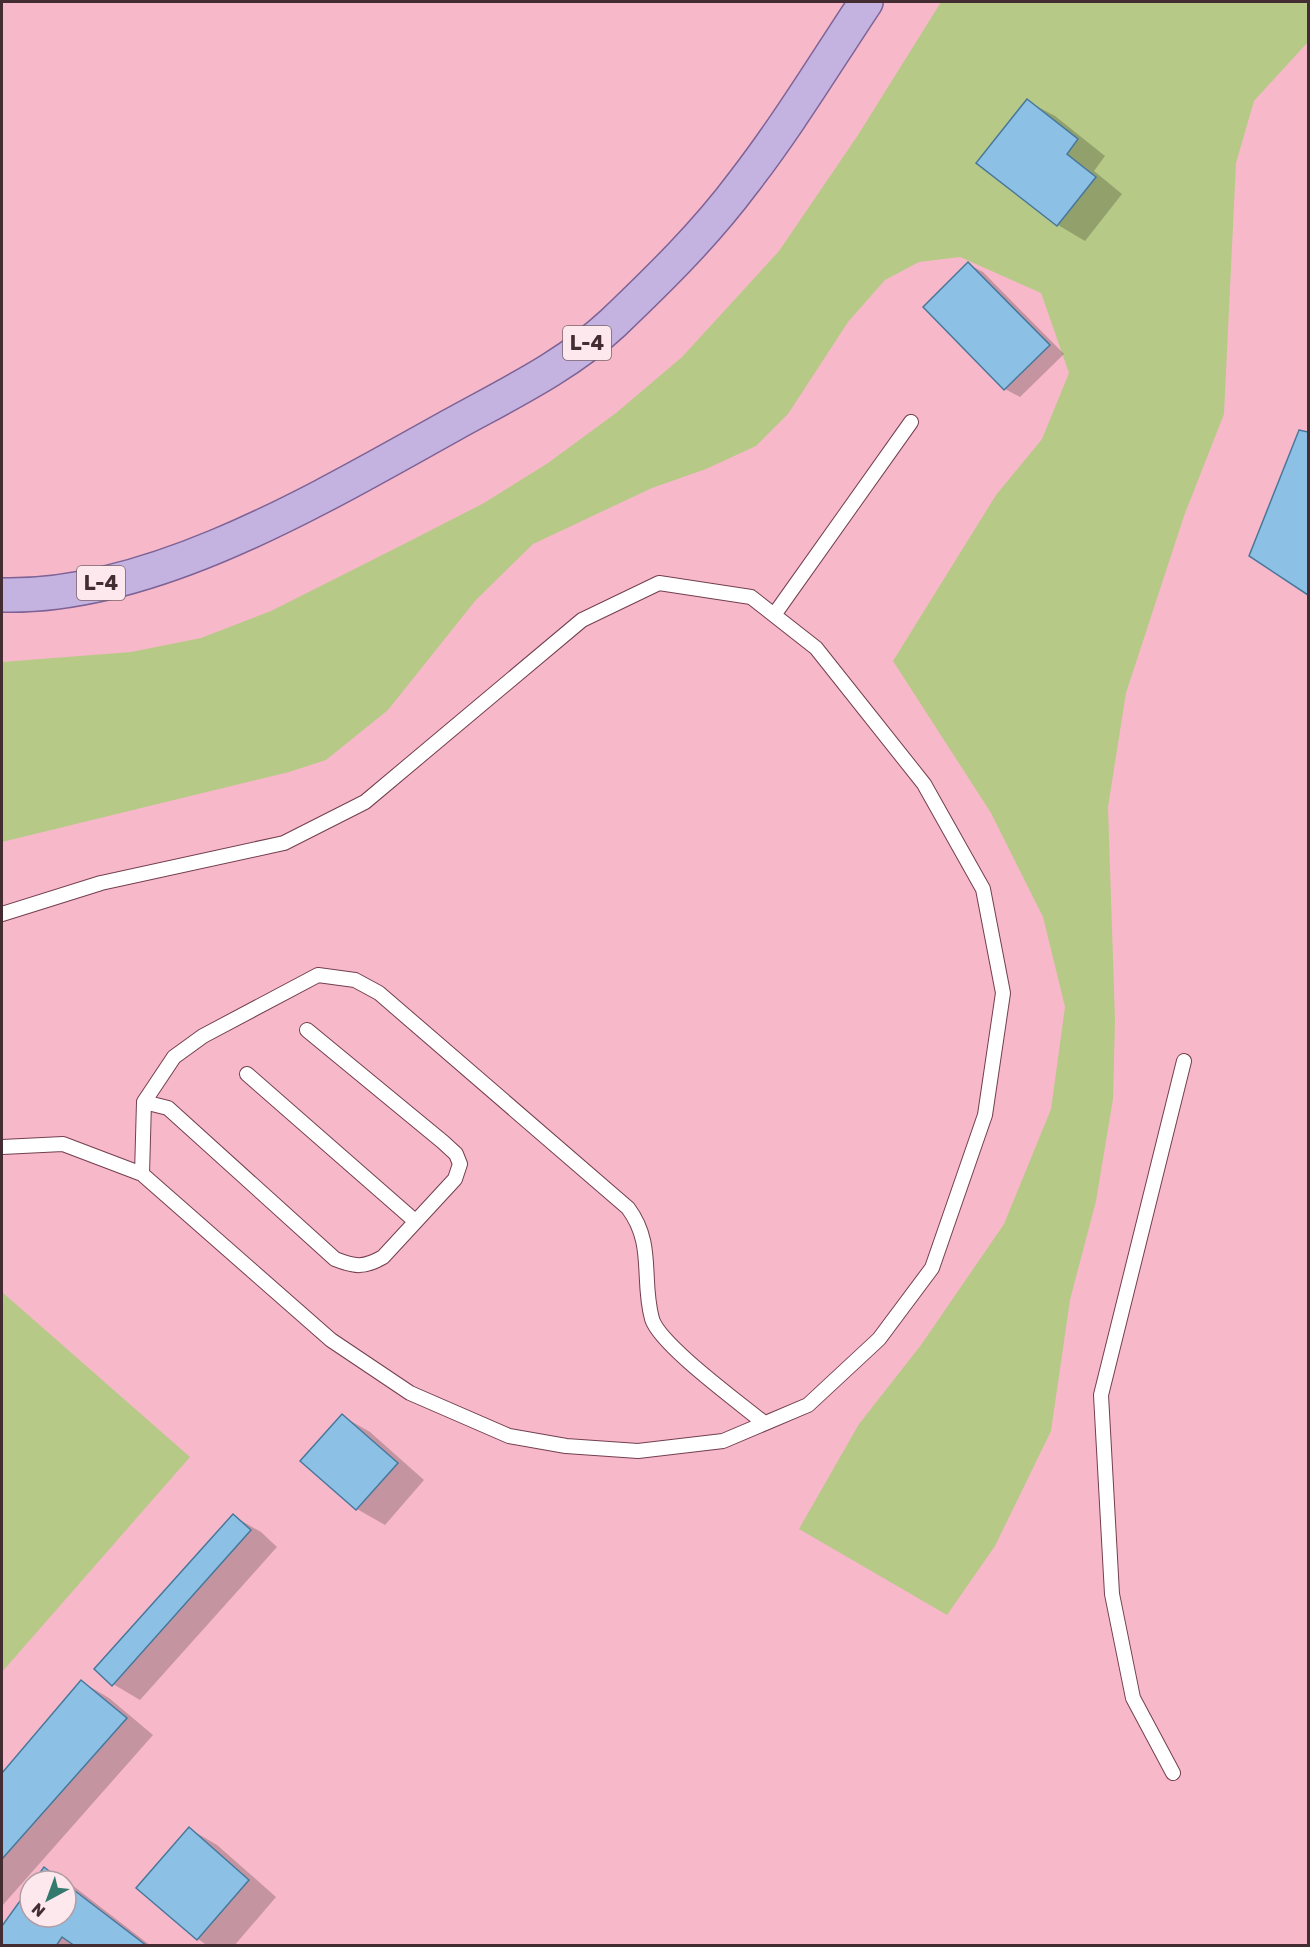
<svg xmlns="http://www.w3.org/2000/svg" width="1310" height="1947" font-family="Rubik,sans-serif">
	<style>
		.green { fill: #b7c987 }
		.shadow { fill: #0003 }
		.building { fill: #8dc0e5; stroke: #47789b; stroke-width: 1.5 }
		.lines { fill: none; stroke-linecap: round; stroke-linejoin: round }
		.lane-casing { stroke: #733f4f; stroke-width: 16 }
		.primary-casing { stroke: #7d6396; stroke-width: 36 }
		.lane { stroke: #fff; stroke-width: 14 }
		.primary { stroke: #c4b3e0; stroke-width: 33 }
		.labels { text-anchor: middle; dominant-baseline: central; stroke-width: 4.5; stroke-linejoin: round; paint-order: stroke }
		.shield { fill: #fce8ed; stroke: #7b646b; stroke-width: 1.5 }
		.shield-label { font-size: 20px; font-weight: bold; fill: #442c33 }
	</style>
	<rect width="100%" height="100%" fill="#f7b9ca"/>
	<path class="green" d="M 941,2 L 1308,2 L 1308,42 L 1254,101 L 1236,163 L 1224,414 L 1184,516 L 1126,693 L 1108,807 L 1115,1019 L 1113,1099 L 1096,1201 L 1070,1300 L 1051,1431 L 995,1546 L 947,1615 L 799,1529 L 859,1424 L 921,1345 L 1004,1224 L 1051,1109 L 1065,1007 L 1043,917 L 991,813 L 893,661 L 996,495 L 1042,439 L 1069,373 L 1041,293 L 960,257 L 919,262 L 885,280 L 848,322 L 788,414 L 756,446 L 706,469 L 652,488 L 533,544 L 475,601 L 388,710 L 326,760 L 289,772 L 2,842 L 2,662 L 131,652 L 201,638 L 271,611 L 404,544 L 484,503 L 548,463 L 616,413 L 682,357 L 779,251 L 858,135 Z
		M 2,1292 L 190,1457 L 2,1672 Z"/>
	<path class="shadow" d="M 1027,101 L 1055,116 L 1105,156 L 1094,171 L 1122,194 L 1085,241 L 1058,225 Z
		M 968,264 L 983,272 L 1064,354 L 1020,397 L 1005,389 Z
		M 1300,431 L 1308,433 L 1308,593 L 1251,555 Z
		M 342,1416 L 370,1432 L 424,1480 L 385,1525 L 357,1509 Z
		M 233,1516 L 261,1532 L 277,1547 L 140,1700 L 113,1684 Z
		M 82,1682 L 109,1698 L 153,1735 L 2,1906 L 2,1776 Z
		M 190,1829 L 217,1845 L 276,1897 L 234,1946 L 208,1946 L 198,1939 Z
		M 66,1882 L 72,1885 L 151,1946 L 2,1946 L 2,1929 L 30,1889 L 30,1917 L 66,1917 Z"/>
	<path class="building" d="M 1027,99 L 1078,139 L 1067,154 L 1096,177 L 1057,226 L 976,163 Z
		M 968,262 L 1050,345 L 1004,390 L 923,307 Z
		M 1299,430 L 1308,432 L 1308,595 L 1249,556 Z
		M 342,1414 L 398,1463 L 356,1510 L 300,1461 Z
		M 233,1514 L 251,1530 L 112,1686 L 94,1669 Z
		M 81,1680 L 127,1718 L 2,1859 L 2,1773 Z
		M 189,1827 L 249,1880 L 197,1940 L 136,1888 Z
		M 44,1867 L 62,1881 L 34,1881 Z
		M 66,1884 L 147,1946 L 75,1946 L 62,1937 L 56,1946 L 2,1946 L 2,1926 L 30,1887 L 30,1917 L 66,1917 Z"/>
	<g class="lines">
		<g class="lane-casing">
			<path id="lane" d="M 774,615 L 911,422
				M 2,914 L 101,883 L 284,843 L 365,802 L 582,620 L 659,583 L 751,597 L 816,648 L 924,784 L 983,889 L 1003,993 L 985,1115 L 932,1268 L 879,1339 L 808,1405 L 723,1441 L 638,1451 L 566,1446 L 509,1436 L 410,1393 L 331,1340 L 142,1174 L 63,1144 L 2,1147
				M 247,1074 L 415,1221
				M 144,1102 L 168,1108 L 335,1259 C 355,1267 364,1268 383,1257 L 455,1179 L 460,1164 L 456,1154 L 443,1142 L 307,1030
				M 142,1174 L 144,1102 L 174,1057 L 203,1036 L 318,975 L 355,980 L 379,993 L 628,1208 C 655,1244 641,1279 652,1319 C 660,1345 740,1403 764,1423
				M 1173,1773 L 1133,1698 L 1112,1594 L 1101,1395 L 1184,1061"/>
		</g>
		<g class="primary-casing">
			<path id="primary" d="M 2,595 C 153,599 322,497 452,425 C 506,395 567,366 613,323 C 659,279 705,234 743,183 C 788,125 826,62 866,2"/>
		</g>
		<use href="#lane" class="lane"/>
		<use href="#primary" class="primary"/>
	</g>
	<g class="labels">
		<g class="shield">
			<rect x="563" y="326" width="48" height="34" rx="4.5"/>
			<rect x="77" y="566" width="48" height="34" rx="4.5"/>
		</g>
		<g class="shield-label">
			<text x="587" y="343">L-4</text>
			<text x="101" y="583">L-4</text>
		</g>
	</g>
	<rect width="1310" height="1947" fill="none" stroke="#442c33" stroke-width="6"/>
	<g transform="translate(48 1899) rotate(221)"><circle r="28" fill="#fce8ed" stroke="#b29da3" stroke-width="1.5"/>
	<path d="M0-4.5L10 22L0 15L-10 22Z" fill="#34796d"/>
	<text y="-9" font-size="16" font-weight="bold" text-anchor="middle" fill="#442c33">N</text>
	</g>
</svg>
